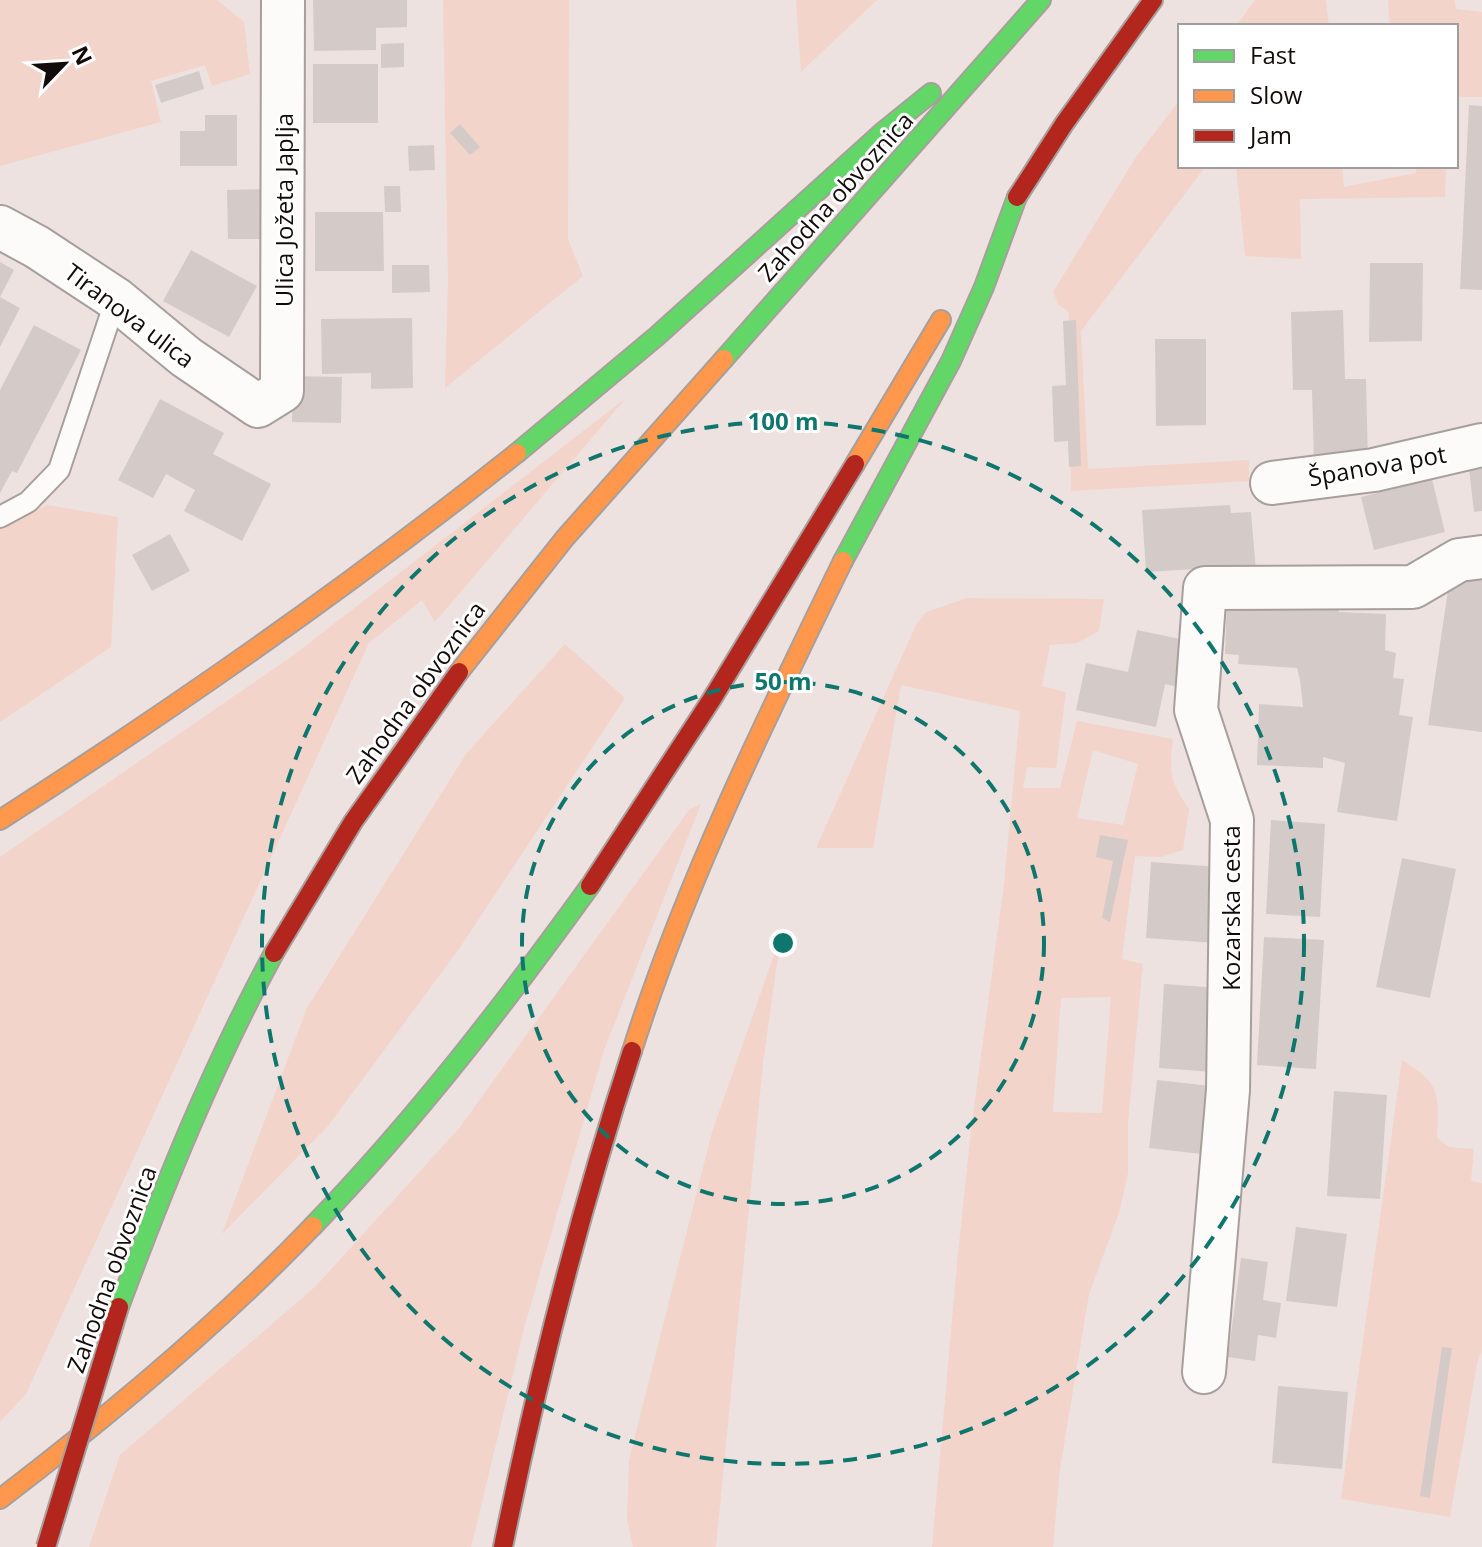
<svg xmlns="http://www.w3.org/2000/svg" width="1482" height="1547" font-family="'Open Sans',sans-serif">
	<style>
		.green { fill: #f3d4ca; fill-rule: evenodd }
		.building { fill: #d4cbc9 }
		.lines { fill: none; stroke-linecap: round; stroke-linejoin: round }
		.lane-casing { stroke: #a79f9c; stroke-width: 24 }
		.street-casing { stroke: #a79f9c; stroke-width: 46 }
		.fast-casing { stroke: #a79f9c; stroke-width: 22 }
		.slow-casing { stroke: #a79f9c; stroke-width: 22 }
		.jam-casing { stroke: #a79f9c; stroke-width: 22 }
		.lane { stroke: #fcfbfa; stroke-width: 20 }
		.street { stroke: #fcfbfa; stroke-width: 42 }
		.fast { stroke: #63d668; stroke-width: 18 }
		.slow { stroke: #ff974d; stroke-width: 18 }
		.jam { stroke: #b3261e; stroke-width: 18 }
		.jam-bridge-casing { stroke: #a79f9c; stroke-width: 22; stroke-linecap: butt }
		.jam-bridge { stroke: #b3261e; stroke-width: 18 }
		.ring { fill: none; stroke: #0f766e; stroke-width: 4; stroke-dasharray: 14 10 }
		.labels { text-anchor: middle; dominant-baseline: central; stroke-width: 6; stroke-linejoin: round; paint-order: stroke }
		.street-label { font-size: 24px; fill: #120b0a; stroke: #fff }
		.centre { fill: #0f766e; stroke: #fff; stroke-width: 4 }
		.ring-label { font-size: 24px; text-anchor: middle; font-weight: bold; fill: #0f766e; stroke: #fff; stroke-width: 6; stroke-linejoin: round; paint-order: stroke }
	</style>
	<rect width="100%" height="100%" fill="#ede2df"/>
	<path class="green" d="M 0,0 L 217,0 L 244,22 L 250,74 L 212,86 L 205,65 L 151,81 L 161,122 L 0,166 Z
		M 443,0 L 569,0 L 568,239 L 583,276 L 445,388 L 448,279 Z
		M 796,0 L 877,0 L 801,72 Z
		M 1255,0 L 1326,0 L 1329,26 L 1236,26 Z
		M 1388,0 L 1455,0 L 1456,9 L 1482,12 L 1482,97 L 1456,97 L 1456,26 L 1390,26 Z
		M 1180,100 L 1180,166 L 1206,166 L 1081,331 L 1088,469 L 1249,460 L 1249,481 L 1071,491 L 1069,312 L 1059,305 L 1053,292 L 1136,157 Z
		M 1236,166 L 1342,166 L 1344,187 L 1416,173 L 1416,166 L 1446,166 L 1445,197 L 1300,199 L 1301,259 L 1245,256 Z
		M 626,398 L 435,622 L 422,600 L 369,643 L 26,1394 L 0,1422 L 0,857 L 291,657 Z
		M 47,505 L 118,517 L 111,647 L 0,722 L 0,528 Z
		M 967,598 L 1104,599 L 1099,631 L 1077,643 L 1050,645 L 1042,686 L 1066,692 L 1056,768 L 1027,767 L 1023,788 L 1060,788 L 1077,721 L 1173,739 C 1169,772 1170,781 1189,809 L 1183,850 L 1161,857 L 1135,856 L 1122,959 L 1143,964 L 1128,1122 L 1128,1173 L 1119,1213 L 1089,1294 L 1060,1469 L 1053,1547 L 932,1547 L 957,1263 L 971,1130 L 1004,884 L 1020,711 L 901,685 L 873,848 L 816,848 L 916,625 L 926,612 ZM 1093,750 L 1138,764 L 1123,825 L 1077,818 ZM 1111,997 L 1102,1113 L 1053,1112 L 1061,998 Z
		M 565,644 L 625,698 L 459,949 L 328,1126 L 222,1234 L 307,1008 L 466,754 Z
		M 701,804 L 604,1050 L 525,1325 L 471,1547 L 89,1547 L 120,1455 L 316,1286 L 460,1127 L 689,810 Z
		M 781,935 L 763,1063 L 716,1547 L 633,1547 L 627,1520 L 629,1460 L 712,1132 Z
		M 1402,1060 C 1441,1084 1439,1093 1437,1138 L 1449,1147 L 1474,1149 L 1471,1181 L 1482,1183 L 1482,1351 L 1478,1359 L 1450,1517 L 1341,1499 Z"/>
	<path class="building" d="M 313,0 L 407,0 L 407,27 L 376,28 L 376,50 L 314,51 Z
		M 404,43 L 404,67 L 381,68 L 381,44 Z
		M 313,64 L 378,64 L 378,123 L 313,123 Z
		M 199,71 L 204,89 L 161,103 L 155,85 Z
		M 1469,105 L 1482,106 L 1482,290 L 1460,289 Z
		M 205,115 L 237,115 L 237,166 L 180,166 L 180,131 L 205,131 Z
		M 460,124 L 480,147 L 470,155 L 450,133 Z
		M 434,145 L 435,170 L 409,171 L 408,146 Z
		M 384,186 L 400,186 L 401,212 L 385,212 Z
		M 267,189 L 268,239 L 228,239 L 227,190 Z
		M 315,212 L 383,212 L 384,271 L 315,271 Z
		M 191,250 L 257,286 L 229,337 L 163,301 Z
		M 0,262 L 14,270 L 0,297 L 20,308 L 0,347 Z
		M 1370,263 L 1423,263 L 1422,341 L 1369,342 Z
		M 392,265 L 429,265 L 430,292 L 392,293 Z
		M 1343,310 L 1345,379 L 1366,379 L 1368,462 L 1314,464 L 1312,390 L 1293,390 L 1291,312 Z
		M 412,318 L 413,388 L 371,389 L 371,373 L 322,374 L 321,319 Z
		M 1076,320 L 1081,466 L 1069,467 L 1068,441 L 1054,442 L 1052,386 L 1066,385 L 1063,321 Z
		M 34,325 L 81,350 L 17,473 L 12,471 L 0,493 L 0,390 Z
		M 1155,339 L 1206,339 L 1206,425 L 1156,426 Z
		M 293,376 L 342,377 L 341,423 L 292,422 Z
		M 160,399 L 224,433 L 213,454 L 271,484 L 242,541 L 184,511 L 195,490 L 166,474 L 153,498 L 118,480 Z
		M 1482,450 L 1482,511 L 1474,512 L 1467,452 Z
		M 1432,479 L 1445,532 L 1374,550 L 1361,497 Z
		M 1230,505 L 1231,513 L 1251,512 L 1256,571 L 1212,568 L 1146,572 L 1142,510 Z
		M 170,534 L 190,571 L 152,591 L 132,555 Z
		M 1451,570 L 1482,575 L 1482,732 L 1428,725 Z
		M 1227,595 L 1339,599 L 1339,612 L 1386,614 L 1385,650 L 1396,653 L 1393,678 L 1404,679 L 1399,715 L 1413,717 L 1397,821 L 1337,812 L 1345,763 L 1323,757 L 1323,768 L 1257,765 L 1259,704 L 1303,707 L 1300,680 L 1297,668 L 1238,664 L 1239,655 L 1225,654 Z
		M 1137,630 L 1194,642 L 1184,688 L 1165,684 L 1156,727 L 1076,710 L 1086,663 L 1128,672 Z
		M 1271,820 L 1325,824 L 1320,917 L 1266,914 Z
		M 1100,835 L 1128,840 L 1110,922 L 1102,918 L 1113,861 L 1096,857 Z
		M 1402,858 L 1456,869 L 1430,998 L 1376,987 Z
		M 1151,862 L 1220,867 L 1215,943 L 1146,938 Z
		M 1264,937 L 1324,940 L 1316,1069 L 1257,1065 Z
		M 1164,984 L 1220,988 L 1214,1072 L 1159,1068 Z
		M 1157,1080 L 1210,1086 L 1202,1154 L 1149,1148 Z
		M 1334,1091 L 1387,1095 L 1380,1199 L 1327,1196 Z
		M 1296,1227 L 1347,1234 L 1337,1307 L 1286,1301 Z
		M 1241,1258 L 1268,1262 L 1263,1300 L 1281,1303 L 1276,1338 L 1258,1335 L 1255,1361 L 1228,1357 Z
		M 1442,1347 L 1452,1348 L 1430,1498 L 1420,1496 Z
		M 1278,1386 L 1348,1392 L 1342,1469 L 1272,1463 Z"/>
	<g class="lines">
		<g class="lane-casing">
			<path id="lane" d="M 0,517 L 28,502 L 59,470 L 116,299"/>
		</g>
		<g class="street-casing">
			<path id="street" d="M 0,227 L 37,247 L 116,299 L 186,357 L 258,406 L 282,391 L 283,0
				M 1272,483 L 1374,470 L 1482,445
				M 1204,1372 L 1228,1090 L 1232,820 L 1196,710 L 1205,588 L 1413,587 L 1459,560 L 1482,557"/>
		</g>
		<g class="fast-casing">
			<path id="fast" d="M 724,359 L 1041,0
				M 517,453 L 657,336 L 884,131 L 931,93
				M 843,561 L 951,361 L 984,287 L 1017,197
				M 313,1226 C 415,1120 504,1005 590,886
				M 119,1307 C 164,1186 212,1067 274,953"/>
		</g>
		<g class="slow-casing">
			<path id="slow" d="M 855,464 L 941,320
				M 459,672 L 565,538 L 724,359
				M 0,820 C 178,706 351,585 517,453
				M 632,1051 C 686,881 765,721 843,561
				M 0,1499 C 110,1415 217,1326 313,1226"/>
		</g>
		<g class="jam-casing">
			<path id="jam" d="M 1017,197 L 1064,124 L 1153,0
				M 590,886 L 712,699 L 855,464
				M 274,953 L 353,822 L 459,672
				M 503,1547 C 537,1379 579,1214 632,1051"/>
		</g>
		<use href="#lane" class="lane"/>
		<use href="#street" class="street"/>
		<use href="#fast" class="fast"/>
		<use href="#slow" class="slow"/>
		<use href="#jam" class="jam"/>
		<g class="jam-bridge-casing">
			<path id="jam-bridge" d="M 46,1547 L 119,1307"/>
		</g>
		<use href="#jam-bridge" class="jam-bridge"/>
	</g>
	<g class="ring">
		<circle cx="783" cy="943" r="261"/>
		<circle cx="783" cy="943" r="521"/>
	</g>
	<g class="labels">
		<g class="street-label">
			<text transform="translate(835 196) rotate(-48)">Zahodna obvoznica</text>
			<text transform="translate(283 210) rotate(-90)">Ulica Jožeta Japlja</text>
			<text transform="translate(130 315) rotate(37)">Tiranova ulica</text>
			<text transform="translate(1377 465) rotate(-10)">Španova pot</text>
			<text transform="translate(415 692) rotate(-54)">Zahodna obvoznica</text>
			<text transform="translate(1230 908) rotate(-90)">Kozarska cesta</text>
			<text transform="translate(111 1269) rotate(-70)">Zahodna obvoznica</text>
		</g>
	</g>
	<circle cx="783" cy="943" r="12" class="centre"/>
	<g class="ring-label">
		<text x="783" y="430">100 m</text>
		<text x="783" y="690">50 m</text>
	</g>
	<rect x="1178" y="24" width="280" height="144" fill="#ffffff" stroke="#a09d9d" stroke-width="2"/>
	<rect x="1194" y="50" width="40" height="12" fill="#63d668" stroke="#a09d9d" stroke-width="2"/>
	<text x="1250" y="64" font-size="24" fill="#120b0a">Fast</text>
	<rect x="1194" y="90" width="40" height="12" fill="#ff974d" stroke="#a09d9d" stroke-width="2"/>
	<text x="1250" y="104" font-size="24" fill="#120b0a">Slow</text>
	<rect x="1194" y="130" width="40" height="12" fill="#b3261e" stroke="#a09d9d" stroke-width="2"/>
	<text x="1250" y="144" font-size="24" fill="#120b0a">Jam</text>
	<g transform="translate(64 64) rotate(65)" stroke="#ffffff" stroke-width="6" paint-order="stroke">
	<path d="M0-6L14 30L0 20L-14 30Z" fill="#120b0a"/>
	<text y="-12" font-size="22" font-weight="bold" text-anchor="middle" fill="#120b0a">N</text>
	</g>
</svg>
